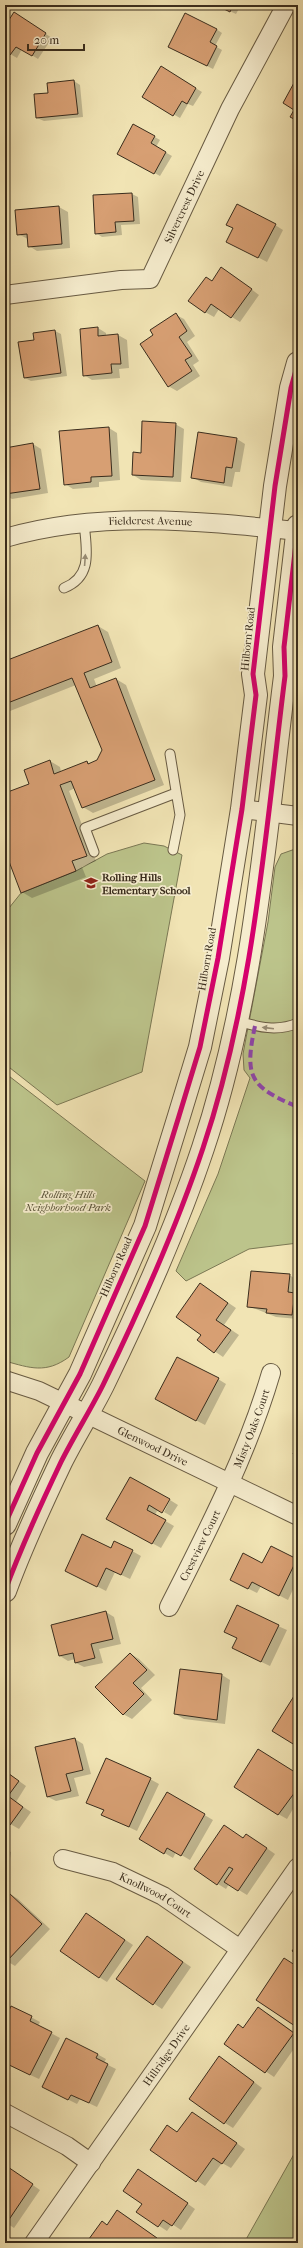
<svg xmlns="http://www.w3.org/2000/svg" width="303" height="2248" font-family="'IM FELL French Canon',serif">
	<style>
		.green { fill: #bcc48b; stroke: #7b7854 }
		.shadow { fill: #0003 }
		.building { fill: #d79f73; stroke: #3a2d1d }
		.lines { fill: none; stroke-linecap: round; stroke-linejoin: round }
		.service-casing { stroke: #685b43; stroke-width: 11 }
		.minor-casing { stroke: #685b43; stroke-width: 20 }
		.tertiary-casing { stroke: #685b43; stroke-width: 24 }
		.service { stroke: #f6edce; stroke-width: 9 }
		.minor { stroke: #f6edce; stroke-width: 18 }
		.tertiary { stroke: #f6edce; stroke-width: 22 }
		.quiet { stroke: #8e44ad; stroke-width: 4; stroke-dasharray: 8 4; stroke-linecap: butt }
		.cycleway-casing { stroke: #f6edce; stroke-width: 8 }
		.cycleway { stroke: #d6006c; stroke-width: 5 }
		.oneway { fill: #988d76 }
		.labels { text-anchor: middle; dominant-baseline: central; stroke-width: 3.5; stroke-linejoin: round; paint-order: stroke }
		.street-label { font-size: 11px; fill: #3a2d1d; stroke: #f6edce }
		.poi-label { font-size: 11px; font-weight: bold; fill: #3a2d1d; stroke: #f6edce; text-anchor: start }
		.park-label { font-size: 11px; font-style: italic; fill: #5a5338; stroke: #f6edce }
	</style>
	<rect width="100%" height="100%" fill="#f1e4b4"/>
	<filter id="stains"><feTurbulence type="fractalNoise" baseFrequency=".005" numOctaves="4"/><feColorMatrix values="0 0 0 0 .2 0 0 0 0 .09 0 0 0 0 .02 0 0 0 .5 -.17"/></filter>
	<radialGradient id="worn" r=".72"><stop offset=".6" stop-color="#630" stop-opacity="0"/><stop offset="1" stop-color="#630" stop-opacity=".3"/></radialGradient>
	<path class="green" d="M 144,843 L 164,846 L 182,855 L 142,1072 L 57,1105 L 5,1064 L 5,913 L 21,893 L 76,871 L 107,854 Z
		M 298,848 L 298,1243 L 249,1249 L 186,1281 L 176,1271 L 218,1174 L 250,1078 L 244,1070 L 243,1054 L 268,922 L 275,867 L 281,854 Z
		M 5,1073 L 145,1181 L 69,1357 C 46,1374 30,1368 5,1361 Z
		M 298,2147 L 298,2243 L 244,2243 Z"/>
	<path class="shadow" d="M 217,5 L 241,5 L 236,14 Z
		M 20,17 L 52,38 L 38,59 L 22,49 L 17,58 L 5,51 L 5,28 Z
		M 216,29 L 222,33 L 215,46 L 222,50 L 213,69 L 175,50 Z
		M 161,67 L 202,92 L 193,106 L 188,104 L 180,118 L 143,97 Z
		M 74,81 L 80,85 L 83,117 L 44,121 L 37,118 L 49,94 Z
		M 134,125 L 160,140 L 156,147 L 172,156 L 160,176 L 118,153 Z
		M 132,194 L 138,197 L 140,224 L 121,225 L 122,235 L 102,237 L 96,233 Z
		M 59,207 L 68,212 L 70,248 L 37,251 L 29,246 L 28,239 L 18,234 L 16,211 Z
		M 275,225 L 283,230 L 267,262 L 236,246 Z
		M 230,273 L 259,295 L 240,322 L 219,309 L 214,317 L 205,312 L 212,282 Z
		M 176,315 L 184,319 L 195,336 L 187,342 L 199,361 L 193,365 L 200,376 L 177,391 L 168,386 L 154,335 Z
		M 98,328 L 106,333 L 106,336 L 118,335 L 127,340 L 129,368 L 119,369 L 120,378 L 92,380 L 84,375 Z
		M 55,331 L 61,334 L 67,376 L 31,381 L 25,378 L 36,341 Z
		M 175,424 L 184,429 L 181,482 L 141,480 L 133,475 L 142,454 Z
		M 109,428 L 117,433 L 120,480 L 99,482 L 99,487 L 73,489 L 65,484 Z
		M 237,439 L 245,444 L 240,472 L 235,472 L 232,487 L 201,482 L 192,477 Z
		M 33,444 L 41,449 L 48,493 L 12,499 L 5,495 L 5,449 Z
		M 98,626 L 108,632 L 121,668 L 94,679 L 97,687 L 116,679 L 126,685 L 164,785 L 93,813 L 83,807 L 75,788 L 69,791 L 96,861 L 82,867 L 86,877 L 32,898 L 22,892 L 5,848 L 5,794 L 30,784 L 50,761 L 60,767 L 61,772 L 87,762 L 90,764 L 98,761 L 103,750 L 76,685 L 5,713 L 5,653 L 8,661 Z
		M 289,1275 L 298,1280 L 296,1295 L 298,1296 L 298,1319 L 276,1317 L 248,1306 Z
		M 208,1289 L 236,1308 L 224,1325 L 239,1335 L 223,1357 L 198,1340 L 203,1334 Z
		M 218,1379 L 226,1384 L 205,1425 L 165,1404 Z
		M 130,1478 L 158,1509 L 155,1515 L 174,1526 L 161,1548 L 108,1519 Z
		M 170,1500 L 178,1505 L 171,1516 L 164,1512 Z
		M 271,1547 L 298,1560 L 298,1579 L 288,1600 L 261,1586 L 257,1593 L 239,1584 L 262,1565 Z
		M 111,1550 L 132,1551 L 141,1556 L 130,1579 L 115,1572 L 106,1591 L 75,1575 Z
		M 106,1612 L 114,1617 L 121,1644 L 99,1649 L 103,1663 L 84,1667 L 76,1663 L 75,1659 L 68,1661 L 60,1656 Z
		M 278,1626 L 287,1630 L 270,1666 L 242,1653 L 238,1639 L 225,1632 Z
		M 131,1654 L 139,1659 L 155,1675 L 141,1688 L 152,1700 L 132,1719 L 123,1714 Z
		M 222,1675 L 230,1680 L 225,1724 L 184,1719 L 175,1714 Z
		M 75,1739 L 83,1744 L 91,1774 L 74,1778 L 79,1796 L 56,1801 L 48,1797 Z
		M 5,1771 L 26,1786 L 16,1802 L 31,1812 L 19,1829 L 5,1821 Z
		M 298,1775 L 298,1806 L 296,1804 L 287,1819 L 278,1814 Z
		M 150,1779 L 159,1784 L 137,1831 L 103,1815 L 104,1811 L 87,1802 Z
		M 167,1793 L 213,1820 L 190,1860 L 176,1852 L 173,1858 L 141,1839 Z
		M 244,1839 L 255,1840 L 275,1854 L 247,1895 L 229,1884 L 226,1889 L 218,1884 Z
		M 5,1849 L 11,1852 L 5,1892 Z
		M 10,1894 L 18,1899 L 50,1929 L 15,1966 L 5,1960 L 5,1899 Z
		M 87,1914 L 133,1945 L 107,1982 L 99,1977 Z
		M 147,1937 L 191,1967 L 162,2009 L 118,1979 Z
		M 12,2007 L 40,2022 L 38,2026 L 60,2038 L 39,2079 L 15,2068 L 10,2056 L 5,2054 L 5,2021 Z
		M 267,2013 L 298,2035 L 298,2043 L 274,2077 L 225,2044 Z
		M 97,2054 L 106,2059 L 104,2063 L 116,2069 L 97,2107 L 80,2099 L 77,2104 L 43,2087 Z
		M 228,2063 L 262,2088 L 233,2128 L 225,2123 Z
		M 200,2118 L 245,2149 L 231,2168 L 222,2163 L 205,2186 L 151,2149 Z
		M 5,2166 L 40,2190 L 14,2228 L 5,2222 Z
		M 147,2175 L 195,2209 L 181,2230 L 172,2224 L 167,2231 L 138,2212 L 144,2203 Z
		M 117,2211 L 126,2216 L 164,2243 L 87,2243 L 107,2226 Z"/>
	<path class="building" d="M 216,5 L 233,5 L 230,12 Z
		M 14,12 L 46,33 L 32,56 L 16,47 L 10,55 L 5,52 L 5,26 Z
		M 185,13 L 217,29 L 210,42 L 217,46 L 207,66 L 168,47 Z
		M 161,66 L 196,88 L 187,104 L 182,101 L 173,116 L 142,97 Z
		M 74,80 L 78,114 L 36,118 L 34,94 L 48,93 L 47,83 Z
		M 295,81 L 298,83 L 298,121 L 290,117 L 294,110 L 283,103 Z
		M 133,124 L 155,136 L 151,143 L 166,152 L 154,174 L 117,154 Z
		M 132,193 L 134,221 L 115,222 L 116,232 L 95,234 L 93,195 Z
		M 237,204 L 276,224 L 258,258 L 226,242 L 233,228 L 226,225 Z
		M 59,206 L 62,244 L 28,247 L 27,234 L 17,235 L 15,210 Z
		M 221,267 L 252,289 L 231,318 L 211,304 L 205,313 L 188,301 L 206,277 L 212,281 Z
		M 176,313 L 187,331 L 179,337 L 192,356 L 185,360 L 192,371 L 168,387 L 140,344 L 153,335 L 150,330 Z
		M 98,327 L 98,336 L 118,334 L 121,364 L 111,364 L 112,373 L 83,376 L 80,329 Z
		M 55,330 L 61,373 L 24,378 L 18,342 L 34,340 L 33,333 Z
		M 142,421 L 176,423 L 173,477 L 132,475 L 133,452 L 141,453 Z
		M 109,427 L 112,476 L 91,477 L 91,482 L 64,485 L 59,431 Z
		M 198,432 L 237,438 L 232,468 L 226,467 L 224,483 L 191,478 Z
		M 33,443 L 40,489 L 5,494 L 5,448 Z
		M 98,625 L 112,662 L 84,673 L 90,688 L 116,678 L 155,780 L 82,808 L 71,781 L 60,785 L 87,856 L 72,861 L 76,871 L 21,893 L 5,851 L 5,793 L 29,784 L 24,770 L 50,760 L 54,774 L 87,761 L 88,764 L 97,760 L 102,750 L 72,678 L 5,704 L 5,661 Z
		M 251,1271 L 290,1274 L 288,1292 L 295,1293 L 292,1315 L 266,1313 L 267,1309 L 247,1307 Z
		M 200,1283 L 228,1303 L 216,1320 L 231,1330 L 214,1353 L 197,1340 L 201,1335 L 176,1317 Z
		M 177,1357 L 219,1378 L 196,1421 L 155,1399 Z
		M 298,1444 L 298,1457 L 293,1454 Z
		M 130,1477 L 170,1499 L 162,1513 L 149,1505 L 147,1510 L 166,1520 L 152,1544 L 106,1519 Z
		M 82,1534 L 111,1548 L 114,1541 L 133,1550 L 121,1575 L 106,1568 L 97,1587 L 65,1571 Z
		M 271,1546 L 297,1559 L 279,1596 L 252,1582 L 248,1589 L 230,1580 L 243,1553 L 262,1563 Z
		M 237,1605 L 279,1625 L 261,1662 L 232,1648 L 237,1638 L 224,1632 Z
		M 106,1611 L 113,1639 L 91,1644 L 95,1658 L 75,1663 L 73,1653 L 59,1656 L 51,1625 Z
		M 130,1653 L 147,1670 L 133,1683 L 144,1694 L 123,1715 L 95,1687 Z
		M 180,1669 L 222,1674 L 217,1720 L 174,1714 Z
		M 294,1696 L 298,1699 L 298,1747 L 272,1731 Z
		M 75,1738 L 83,1770 L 66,1774 L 71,1791 L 47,1797 L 35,1747 Z
		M 258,1749 L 298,1774 L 298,1788 L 278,1815 L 234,1787 Z
		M 106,1758 L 151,1778 L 129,1827 L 101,1815 L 104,1810 L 86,1803 Z
		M 5,1771 L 19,1781 L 8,1796 L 23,1807 L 10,1825 L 5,1822 Z
		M 167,1792 L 205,1814 L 181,1856 L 167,1848 L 164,1854 L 139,1839 Z
		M 224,1825 L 243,1838 L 246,1834 L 267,1848 L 238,1891 L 224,1882 L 233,1869 L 229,1867 L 217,1885 L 194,1869 Z
		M 9,1893 L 42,1924 L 6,1962 L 5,1898 Z
		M 86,1913 L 125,1940 L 99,1978 L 60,1951 Z
		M 147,1936 L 183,1962 L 153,2005 L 116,1979 Z
		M 298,1943 L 298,1955 L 292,1951 Z
		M 284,1958 L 298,1967 L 298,2021 L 295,2026 L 256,2000 Z
		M 11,2006 L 32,2016 L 30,2021 L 52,2032 L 30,2075 L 5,2063 L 9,2056 L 5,2054 L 5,2019 Z
		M 258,2007 L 294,2033 L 265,2073 L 224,2044 L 238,2024 L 243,2028 Z
		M 66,2038 L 98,2054 L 96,2058 L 108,2064 L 89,2103 L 71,2095 L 68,2100 L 42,2087 Z
		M 219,2056 L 254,2082 L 224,2124 L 189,2099 Z
		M 192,2112 L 237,2143 L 222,2164 L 213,2158 L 196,2182 L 150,2150 L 167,2125 L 177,2132 Z
		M 5,2165 L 33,2184 L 6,2224 L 5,2223 Z
		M 138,2169 L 188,2203 L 172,2226 L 163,2220 L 158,2227 L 136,2212 L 142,2204 L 123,2191 Z
		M 117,2210 L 157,2238 L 153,2243 L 86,2243 L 102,2221 L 107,2225 Z"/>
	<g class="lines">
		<g class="service-casing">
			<path id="service" d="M 64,588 C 94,576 86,548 84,522
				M 170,754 L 180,815 L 173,850
				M 94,852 L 85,828 L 176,793
				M 237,1021 C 259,1027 277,1032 298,1023"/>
		</g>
		<g class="minor-casing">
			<g id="minor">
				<path id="s1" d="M 5,295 L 121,280 L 150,279 L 230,109 L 286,5"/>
				<path id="s2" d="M 5,538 C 101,510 200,521 297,531"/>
				<path d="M 242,809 L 298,816"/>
				<path id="s3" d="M 5,1380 L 39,1391 L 298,1516"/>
				<path id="s4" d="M 169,1607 C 207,1532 247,1455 271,1373"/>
				<path id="s5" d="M 63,1859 L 113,1872 L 163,1896 L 240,1949"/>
				<path d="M 5,2113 L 67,2146 L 91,2163"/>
				<path id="s6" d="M 34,2243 L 298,1867"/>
			</g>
		</g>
		<g class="tertiary-casing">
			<path id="tertiary" d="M 5,1524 L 37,1453 L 80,1374 L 145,1226 L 179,1116 L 200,1047 L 218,958 L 242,809 L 256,695 L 253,674 L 275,486 L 291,388 L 298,363
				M 5,1591 C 21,1547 41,1504 61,1462 C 74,1436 90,1411 103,1385 C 140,1309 176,1229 203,1148 C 254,996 265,835 285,676 L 284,647 L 298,526"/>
		</g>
		<use href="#service" class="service"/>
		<use href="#minor" class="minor"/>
		<use href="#tertiary" class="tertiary"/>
		<path class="quiet" d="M 255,1026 C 244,1077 250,1087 298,1107"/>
		<g class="cycleway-casing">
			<path id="cycleway" d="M 5,1524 L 37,1453 L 80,1374 L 145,1226 L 179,1116 L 200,1047 L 218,958 L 242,809 L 256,695 L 253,674 L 275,486 L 291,388 L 298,363
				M 5,1591 C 21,1547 41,1504 61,1462 C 74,1436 90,1411 103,1385 C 140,1309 176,1229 203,1148 C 254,996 265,835 285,676 L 284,647 L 298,526"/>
		</g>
		<use href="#cycleway" class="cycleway"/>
	</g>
	<defs><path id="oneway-solid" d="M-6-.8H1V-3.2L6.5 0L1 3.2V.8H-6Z"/></defs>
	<g class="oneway">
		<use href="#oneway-solid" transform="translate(85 560) rotate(-86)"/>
		<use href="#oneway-solid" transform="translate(268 1028) rotate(-173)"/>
	</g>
	<defs>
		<g id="school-bare" transform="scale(1.08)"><path d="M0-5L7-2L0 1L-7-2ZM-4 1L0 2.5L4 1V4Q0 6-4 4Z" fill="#8f2418" stroke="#f6edce" stroke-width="2.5" paint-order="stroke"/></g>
	</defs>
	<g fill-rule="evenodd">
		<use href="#school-bare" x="91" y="883"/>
	</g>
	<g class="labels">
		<g class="street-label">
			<text stroke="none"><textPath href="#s1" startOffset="226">Silvercrest Drive</textPath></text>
			<text stroke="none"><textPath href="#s2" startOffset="147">Fieldcrest Avenue</textPath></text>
			<text transform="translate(248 639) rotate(-84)">Hilborn Road</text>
			<text transform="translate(207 959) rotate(-80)">Hilborn Road</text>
			<text transform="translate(116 1267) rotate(-66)">Hilborn Road</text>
			<text stroke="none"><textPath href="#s4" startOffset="197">Misty Oaks Court</textPath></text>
			<text stroke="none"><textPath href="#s3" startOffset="162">Glenwood Drive</textPath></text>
			<text stroke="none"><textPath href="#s4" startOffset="69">Crestview Court</textPath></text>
			<text stroke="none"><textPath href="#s5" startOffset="100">Knollwood Court</textPath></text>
			<text stroke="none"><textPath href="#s6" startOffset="230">Hillridge Drive</textPath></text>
		</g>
		<g class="poi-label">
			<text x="102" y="877">Rolling Hills<tspan x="102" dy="13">Elementary School</tspan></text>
		</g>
		<g class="park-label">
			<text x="68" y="1194">Rolling Hills<tspan x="68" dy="13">Neighborhood Park</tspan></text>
		</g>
	</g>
	<rect width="303" height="2248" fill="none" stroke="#f1e4b4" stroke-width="20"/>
	<rect x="6" y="6" width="291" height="2236" fill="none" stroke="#3a2d1d" stroke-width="2"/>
	<rect x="10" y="10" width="283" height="2228" fill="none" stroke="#3a2d1d"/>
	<path d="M28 44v6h56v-6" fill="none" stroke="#3a2d1d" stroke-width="2"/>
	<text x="34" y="44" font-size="12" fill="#3a2d1d" stroke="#f6edce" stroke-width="3" paint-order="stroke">20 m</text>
	<rect width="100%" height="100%" filter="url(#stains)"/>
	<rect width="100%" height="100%" fill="url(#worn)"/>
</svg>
